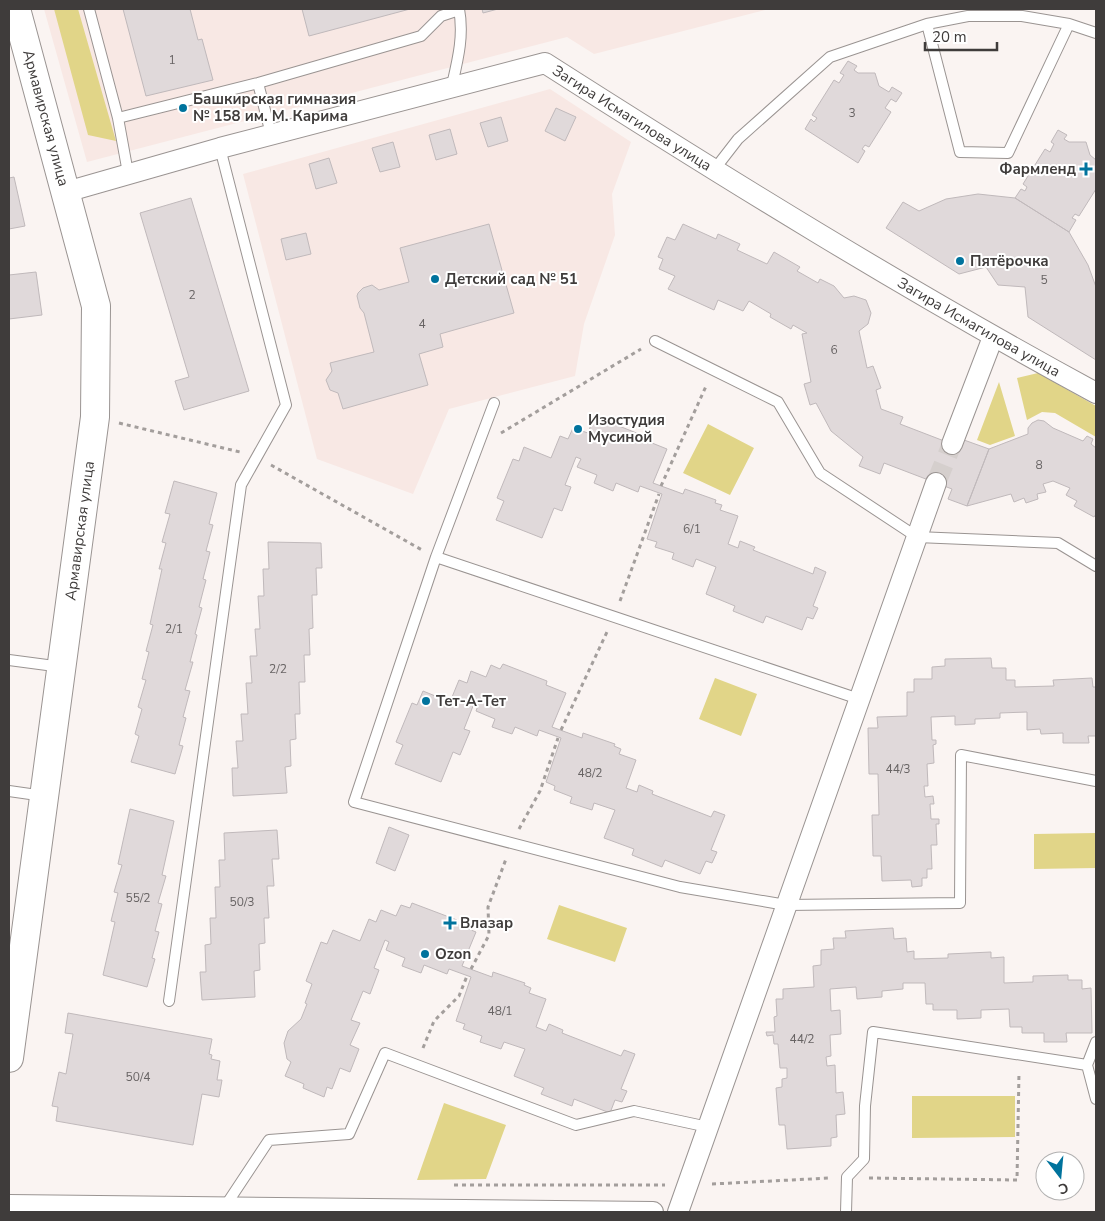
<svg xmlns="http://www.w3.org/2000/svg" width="1105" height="1221" font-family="'Nunito Sans',sans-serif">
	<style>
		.built { fill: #f8e8e4 }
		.green { fill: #e1d588 }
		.building { fill: #e0d9da; stroke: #c0b9bb }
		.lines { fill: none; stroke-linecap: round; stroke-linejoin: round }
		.street-tunnel { stroke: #d5cfcd; stroke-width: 20; stroke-dasharray: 20 10; stroke-linecap: butt }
		.lane-casing { stroke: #9a9492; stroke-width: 12 }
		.street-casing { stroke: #9a9492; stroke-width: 22 }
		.secondary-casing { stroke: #9a9492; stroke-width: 30 }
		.path { stroke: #a39e9c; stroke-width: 3; stroke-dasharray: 4 4; stroke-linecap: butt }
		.lane { stroke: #fff; stroke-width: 10 }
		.street { stroke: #fff; stroke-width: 20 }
		.secondary { stroke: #fff; stroke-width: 28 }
		.poi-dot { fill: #00739d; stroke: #fff; stroke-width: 2 }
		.labels { text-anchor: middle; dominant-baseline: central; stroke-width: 4; stroke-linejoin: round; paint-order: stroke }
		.number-label { font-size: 12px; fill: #676363 }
		.poi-label { font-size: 15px; font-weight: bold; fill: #3f3c3b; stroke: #fff; text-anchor: start }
		.street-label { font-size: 15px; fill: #3f3c3b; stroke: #fff }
	</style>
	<rect width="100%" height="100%" fill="#faf4f2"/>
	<path class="built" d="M 44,9 L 769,9 L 594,54 L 567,37 L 87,162 Z
		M 550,89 L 631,142 L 612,194 L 615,235 L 584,324 L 575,376 L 449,409 L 413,494 L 317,459 L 243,174 Z"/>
	<path class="green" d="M 54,9 L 78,9 L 116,141 L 88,135 Z
		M 1038,373 L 1096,406 L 1096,437 L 1055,413 L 1042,412 L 1027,420 L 1017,378 Z
		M 999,382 L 1015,436 L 990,445 L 977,440 Z
		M 708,424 L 754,448 L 730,495 L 683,473 Z
		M 715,678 L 757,694 L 741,736 L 699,719 Z
		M 1096,833 L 1096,868 L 1034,869 L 1034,834 Z
		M 559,905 L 627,928 L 615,962 L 547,939 Z
		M 912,1096 L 1015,1096 L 1015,1137 L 912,1138 Z
		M 444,1103 L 506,1125 L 486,1179 L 417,1180 Z"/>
	<path class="building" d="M 123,9 L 190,9 L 198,40 L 202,39 L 213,80 L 146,96 Z
		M 302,9 L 410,9 L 309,36 Z
		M 482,9 L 498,9 L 483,13 Z
		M 848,61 L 857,66 L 854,70 L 858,73 L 875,73 L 879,86 L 889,92 L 892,87 L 902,93 L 896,102 L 891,99 L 885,108 L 891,112 L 869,147 L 865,145 L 862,149 L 865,151 L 858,163 L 805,129 L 811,119 L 814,122 L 817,118 L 812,115 L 834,80 L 839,83 L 844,75 L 840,73 Z
		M 556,108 L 576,117 L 565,141 L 545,131 Z
		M 501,117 L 508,141 L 488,147 L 480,123 Z
		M 450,129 L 457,154 L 436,160 L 429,135 Z
		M 1058,130 L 1067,135 L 1064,139 L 1069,142 L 1086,142 L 1090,155 L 1096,160 L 1096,189 L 1079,216 L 1075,214 L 1072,218 L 1076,220 L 1069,232 L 1015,198 L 1021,189 L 1025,191 L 1027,187 L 1023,184 L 1045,149 L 1050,152 L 1054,144 L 1051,142 Z
		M 393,142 L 400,167 L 380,172 L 372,148 Z
		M 329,158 L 337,183 L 316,189 L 309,164 Z
		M 14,177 L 25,226 L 9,229 L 9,178 Z
		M 978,194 L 1015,198 L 1069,232 L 1088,265 L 1096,287 L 1096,360 L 1028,317 L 1025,287 L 998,285 L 986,267 L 959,274 L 886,228 L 903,202 L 919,211 L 946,199 Z
		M 191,198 L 249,391 L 184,410 L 175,381 L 189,377 L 140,213 Z
		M 489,224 L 514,313 L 440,334 L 443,347 L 419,354 L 428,385 L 343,409 L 338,393 L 330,390 L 326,380 L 332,371 L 330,363 L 374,352 L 364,313 L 360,308 L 357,296 L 358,293 L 363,288 L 372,285 L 379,290 L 409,282 L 400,248 Z
		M 683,224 L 716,239 L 718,234 L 740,244 L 737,250 L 767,264 L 774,252 L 800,267 L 797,271 L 818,283 L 820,279 L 834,286 L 844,298 L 854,296 L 866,300 L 871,313 L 868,324 L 859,331 L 867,368 L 873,366 L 881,388 L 876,390 L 881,409 L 903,417 L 900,424 L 952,444 L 961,448 L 964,440 L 989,449 L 967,506 L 948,499 L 952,489 L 884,463 L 880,474 L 859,466 L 863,457 L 831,431 L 816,403 L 810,405 L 804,384 L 811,382 L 802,334 L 807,333 L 793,325 L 791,329 L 770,317 L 771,314 L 749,301 L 743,311 L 718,300 L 714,310 L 668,289 L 675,276 L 659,269 L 663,259 L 658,257 L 667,237 L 675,240 Z
		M 306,233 L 311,254 L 286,260 L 281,239 Z
		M 36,272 L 42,315 L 9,319 L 9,275 Z
		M 604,420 L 649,438 L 647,441 L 667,449 L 653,483 L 683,494 L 685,489 L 716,500 L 715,503 L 722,505 L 720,510 L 738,516 L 728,544 L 738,548 L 740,541 L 755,547 L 753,550 L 813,574 L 815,567 L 826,572 L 813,606 L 818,608 L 813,619 L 807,617 L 802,630 L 766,616 L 763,623 L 733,611 L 735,606 L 706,594 L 716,567 L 696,559 L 693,567 L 672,559 L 674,553 L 655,547 L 657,542 L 647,539 L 662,494 L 640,486 L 638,492 L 616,483 L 613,491 L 594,483 L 597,475 L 577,467 L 581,459 L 576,457 L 565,485 L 571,487 L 562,511 L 554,508 L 542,538 L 496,520 L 504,501 L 497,498 L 513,459 L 519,461 L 524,447 L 551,458 L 560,436 L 568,439 L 573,428 L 588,433 L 592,422 L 602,426 Z
		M 1038,420 L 1044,421 L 1053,428 L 1083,441 L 1087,436 L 1093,439 L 1091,444 L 1096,448 L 1096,514 L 1094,517 L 1074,506 L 1077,501 L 1066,495 L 1070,488 L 1053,481 L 1043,484 L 1046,492 L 1037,494 L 1038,499 L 1026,503 L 1024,498 L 1014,502 L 1011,494 L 967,506 L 989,449 L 1028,434 L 1028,428 L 1032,423 Z
		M 174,481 L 217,493 L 209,524 L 213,525 L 206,551 L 210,552 L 203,579 L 206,580 L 199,607 L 202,608 L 195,634 L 197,635 L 190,662 L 193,662 L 185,690 L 190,691 L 183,717 L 186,718 L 179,745 L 183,746 L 175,774 L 131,762 L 139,736 L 135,734 L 142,709 L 138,707 L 146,680 L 142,679 L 149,652 L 146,651 L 153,625 L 150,624 L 162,569 L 159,569 L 166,543 L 162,542 L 170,514 L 165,513 Z
		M 268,542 L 321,543 L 322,568 L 316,568 L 317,595 L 312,595 L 313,628 L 309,629 L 310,655 L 304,655 L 305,682 L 299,682 L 300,714 L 295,714 L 296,739 L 290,740 L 291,766 L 285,767 L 287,793 L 233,796 L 232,768 L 238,768 L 236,741 L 243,741 L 241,714 L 248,714 L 246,683 L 252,683 L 250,656 L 257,656 L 255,629 L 260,629 L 258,596 L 264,596 L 263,569 L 269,569 Z
		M 991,658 L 992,668 L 1006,668 L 1006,680 L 1015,680 L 1015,687 L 1054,686 L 1053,680 L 1092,678 L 1093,687 L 1096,687 L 1096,736 L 1088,736 L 1089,743 L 1063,743 L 1063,733 L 1041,734 L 1040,729 L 1027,730 L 1027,712 L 1000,713 L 1000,718 L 975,719 L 975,724 L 955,725 L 955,716 L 931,717 L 932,740 L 936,740 L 936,744 L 933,745 L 934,763 L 927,764 L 928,786 L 924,786 L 925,797 L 933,796 L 934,804 L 930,804 L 931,819 L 939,819 L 939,824 L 936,824 L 937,845 L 931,845 L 932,869 L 927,869 L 927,878 L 922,878 L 922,886 L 912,887 L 911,880 L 882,881 L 881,856 L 873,856 L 872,815 L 879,815 L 878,774 L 869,774 L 868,728 L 878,728 L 877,717 L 907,716 L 907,692 L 914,692 L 914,679 L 932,679 L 932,667 L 945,666 L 945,659 Z
		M 503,664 L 547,681 L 546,685 L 566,693 L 552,727 L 582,738 L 583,733 L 615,744 L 614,746 L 621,749 L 619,754 L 636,760 L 626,788 L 637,792 L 639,785 L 653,791 L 652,794 L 711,817 L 714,811 L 725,815 L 711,850 L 717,852 L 712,863 L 706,861 L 700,874 L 665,860 L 662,867 L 632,855 L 634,849 L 604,838 L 615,810 L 594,803 L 592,810 L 570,803 L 572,797 L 554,790 L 555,786 L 546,782 L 561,738 L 539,730 L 537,736 L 515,727 L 512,734 L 492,727 L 495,719 L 476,711 L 479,703 L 475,701 L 464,729 L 470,731 L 460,755 L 453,752 L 441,782 L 395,764 L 403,745 L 396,742 L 412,703 L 417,705 L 423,691 L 450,702 L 459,680 L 467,683 L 471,671 L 486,677 L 491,665 L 500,669 Z
		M 130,809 L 174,821 L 162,875 L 166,876 L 158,903 L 162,904 L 155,931 L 159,932 L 152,958 L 155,959 L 147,987 L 103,975 L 115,922 L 111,921 L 118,893 L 114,892 L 122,865 L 118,864 Z
		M 389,827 L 409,835 L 395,871 L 376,863 Z
		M 277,830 L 279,859 L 272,859 L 274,886 L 267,886 L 269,918 L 264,918 L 265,943 L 259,944 L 260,970 L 254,971 L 255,997 L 202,1000 L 200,972 L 206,972 L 205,945 L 211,944 L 210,918 L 216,918 L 215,887 L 220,887 L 219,860 L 225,860 L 224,833 Z
		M 412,903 L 457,920 L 456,924 L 476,932 L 462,966 L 492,977 L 493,972 L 525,983 L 524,985 L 531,988 L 529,993 L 546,999 L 536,1027 L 546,1031 L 549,1024 L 563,1030 L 562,1033 L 621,1056 L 624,1050 L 635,1054 L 621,1089 L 627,1091 L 622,1102 L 615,1100 L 610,1113 L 574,1099 L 572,1106 L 541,1094 L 544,1088 L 514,1076 L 525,1049 L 504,1042 L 501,1049 L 480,1042 L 482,1036 L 463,1029 L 465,1024 L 456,1021 L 471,977 L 449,969 L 447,974 L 424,965 L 421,973 L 402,966 L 405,958 L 386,950 L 389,942 L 385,940 L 374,968 L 379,970 L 370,994 L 363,991 L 351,1020 L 360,1023 L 350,1045 L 359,1049 L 350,1072 L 340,1068 L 332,1089 L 327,1087 L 324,1097 L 303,1088 L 304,1084 L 285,1076 L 291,1062 L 287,1059 L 284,1043 L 288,1031 L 301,1019 L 307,1004 L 305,1003 L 312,984 L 306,981 L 321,942 L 327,944 L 333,930 L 360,941 L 369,919 L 376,922 L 381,910 L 396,916 L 401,905 L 410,908 Z
		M 893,928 L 894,939 L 906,938 L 907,952 L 914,951 L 914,959 L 948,958 L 948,954 L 991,952 L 991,958 L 1004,957 L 1004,983 L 1033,982 L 1033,976 L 1068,975 L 1068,980 L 1082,980 L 1082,989 L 1091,988 L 1092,1033 L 1066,1033 L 1067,1042 L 1044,1042 L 1044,1033 L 1022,1033 L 1022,1027 L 1010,1027 L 1009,1009 L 981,1010 L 981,1018 L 957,1019 L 957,1010 L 933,1010 L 933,1004 L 926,1004 L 925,983 L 903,983 L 903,989 L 882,991 L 882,997 L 857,999 L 856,987 L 830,989 L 831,1011 L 840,1010 L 841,1034 L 830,1035 L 831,1056 L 826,1057 L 827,1066 L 835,1065 L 836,1093 L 843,1092 L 845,1114 L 836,1115 L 837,1137 L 831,1138 L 831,1146 L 787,1149 L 785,1125 L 779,1125 L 776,1088 L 782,1087 L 782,1079 L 787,1078 L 787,1068 L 780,1068 L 778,1044 L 774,1044 L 773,1035 L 767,1036 L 766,1032 L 775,1032 L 774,1017 L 777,1016 L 776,999 L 783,999 L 783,989 L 814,987 L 813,966 L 821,965 L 821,950 L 834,949 L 833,938 L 846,938 L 845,931 Z
		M 68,1013 L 212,1039 L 209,1054 L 212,1055 L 211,1059 L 220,1061 L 217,1080 L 222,1080 L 219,1097 L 202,1094 L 193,1145 L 56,1121 L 58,1107 L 52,1106 L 59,1072 L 66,1074 L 73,1034 L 65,1033 Z"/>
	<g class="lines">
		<path class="street-tunnel" d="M 936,483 L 952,444"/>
		<g class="lane-casing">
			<path id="lane" d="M 89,9 L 118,118 L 128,173
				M 927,24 L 960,152 L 1008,153 L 1069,24
				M 258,83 L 271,134
				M 452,85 C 458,59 464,35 459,9
				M 118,118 L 258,83 L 421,36 L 441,16 L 459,10
				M 714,170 L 738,139 L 830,57 L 927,24 L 968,16 L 1022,16 L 1069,24 L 1096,33
				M 655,341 L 778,402 L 820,473 L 917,537 L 1058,543 L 1096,566
				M 494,403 L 436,557 L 354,802 L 680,887 L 786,905 L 960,903 L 961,755 L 1096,781
				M 436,557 L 859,699
				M 9,660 L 62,667
				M 9,791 L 44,796
				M 169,1001 L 241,485 L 286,405 L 220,148
				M 1087,1065 L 1096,1042
				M 224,1208 L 269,1140 L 349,1134 L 385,1053 L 576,1125 L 634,1111 L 708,1127
				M 846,1212 L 847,1177 L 864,1159 L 865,1106 L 873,1032 L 1087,1065 L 1096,1099"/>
		</g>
		<g class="street-casing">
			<g id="street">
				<path id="s1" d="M 66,192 L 220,148 L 545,63 C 725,178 908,291 1096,393"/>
				<path d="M 952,444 L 993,337"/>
				<path d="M 9,1205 L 653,1212"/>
				<path d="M 678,1212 L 936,483"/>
			</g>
		</g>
		<g class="secondary-casing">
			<g id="secondary">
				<path id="s2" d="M 9,1058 L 95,417 L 96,306 L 16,9"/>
			</g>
		</g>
		<path class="path" d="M 119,423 L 240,452
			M 501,433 L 641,349
			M 271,465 L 422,550
			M 661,486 L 707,384
			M 620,601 L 659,494
			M 561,730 L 607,632
			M 519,829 L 540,791 L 558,738
			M 471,969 L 489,935 L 488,907 L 506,859
			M 423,1048 L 434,1021 L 459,996 L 467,976
			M 869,1178 L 1017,1180 L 1019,1072
			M 712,1184 L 830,1178
			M 454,1185 L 665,1185"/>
		<use href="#lane" class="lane"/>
		<use href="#street" class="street"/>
		<use href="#secondary" class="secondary"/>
	</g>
	<g class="poi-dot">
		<circle cx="183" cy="108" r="5"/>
		<path d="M1083.5 161.5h5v5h5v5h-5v5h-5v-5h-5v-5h5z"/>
		<circle cx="960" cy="261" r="5"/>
		<circle cx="435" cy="279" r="5"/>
		<circle cx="578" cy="429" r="5"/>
		<circle cx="426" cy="701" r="5"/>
		<path d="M447.5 915.5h5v5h5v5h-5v5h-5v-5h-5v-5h5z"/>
		<circle cx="425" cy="954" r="5"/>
	</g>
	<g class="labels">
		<g class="number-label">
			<text x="172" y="60">1</text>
			<text x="852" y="113">3</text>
			<text x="1044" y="280">5</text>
			<text x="192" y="295">2</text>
			<text x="422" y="324">4</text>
			<text x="834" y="350">6</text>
			<text x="1039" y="465">8</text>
			<text x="692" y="529">6/1</text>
			<text x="174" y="629">2/1</text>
			<text x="278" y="669">2/2</text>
			<text x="898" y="769">44/3</text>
			<text x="590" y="773">48/2</text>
			<text x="138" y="898">55/2</text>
			<text x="242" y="902">50/3</text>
			<text x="500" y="1011">48/1</text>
			<text x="802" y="1039">44/2</text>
			<text x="138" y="1077">50/4</text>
		</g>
		<g class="poi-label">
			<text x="193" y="99">Башкирская гимназия<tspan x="193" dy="17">№ 158 им. М. Карима</tspan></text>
			<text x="1076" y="169" text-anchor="end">Фармленд</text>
			<text x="970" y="261">Пятёрочка</text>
			<text x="445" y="279">Детский сад № 51</text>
			<text x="588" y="420">Изостудия<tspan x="588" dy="17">Мусиной</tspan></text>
			<text x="436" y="701">Тет-А-Тет</text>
			<text x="460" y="923">Влазар</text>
			<text x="435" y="954">Ozon</text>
		</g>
		<g class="street-label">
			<text transform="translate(46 118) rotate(75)">Армавирская улица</text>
			<text stroke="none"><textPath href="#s1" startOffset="599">Загира Исмагилова улица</textPath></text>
			<text stroke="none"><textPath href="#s1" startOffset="1004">Загира Исмагилова улица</textPath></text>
			<text stroke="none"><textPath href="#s2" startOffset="532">Армавирская улица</textPath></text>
		</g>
	</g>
	<rect width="1105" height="1221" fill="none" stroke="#3f3c3b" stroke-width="20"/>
	<g transform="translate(1060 1176) rotate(164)"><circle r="24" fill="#ffffff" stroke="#b2b1b1"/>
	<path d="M0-4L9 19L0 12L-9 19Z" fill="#00739d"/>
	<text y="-8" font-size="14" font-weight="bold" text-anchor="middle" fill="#3f3c3b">С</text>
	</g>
	<path d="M925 42v8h72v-8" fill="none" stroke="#3f3c3b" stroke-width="2.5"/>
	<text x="932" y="42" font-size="15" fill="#3f3c3b" stroke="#ffffff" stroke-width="4" paint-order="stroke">20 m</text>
</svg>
